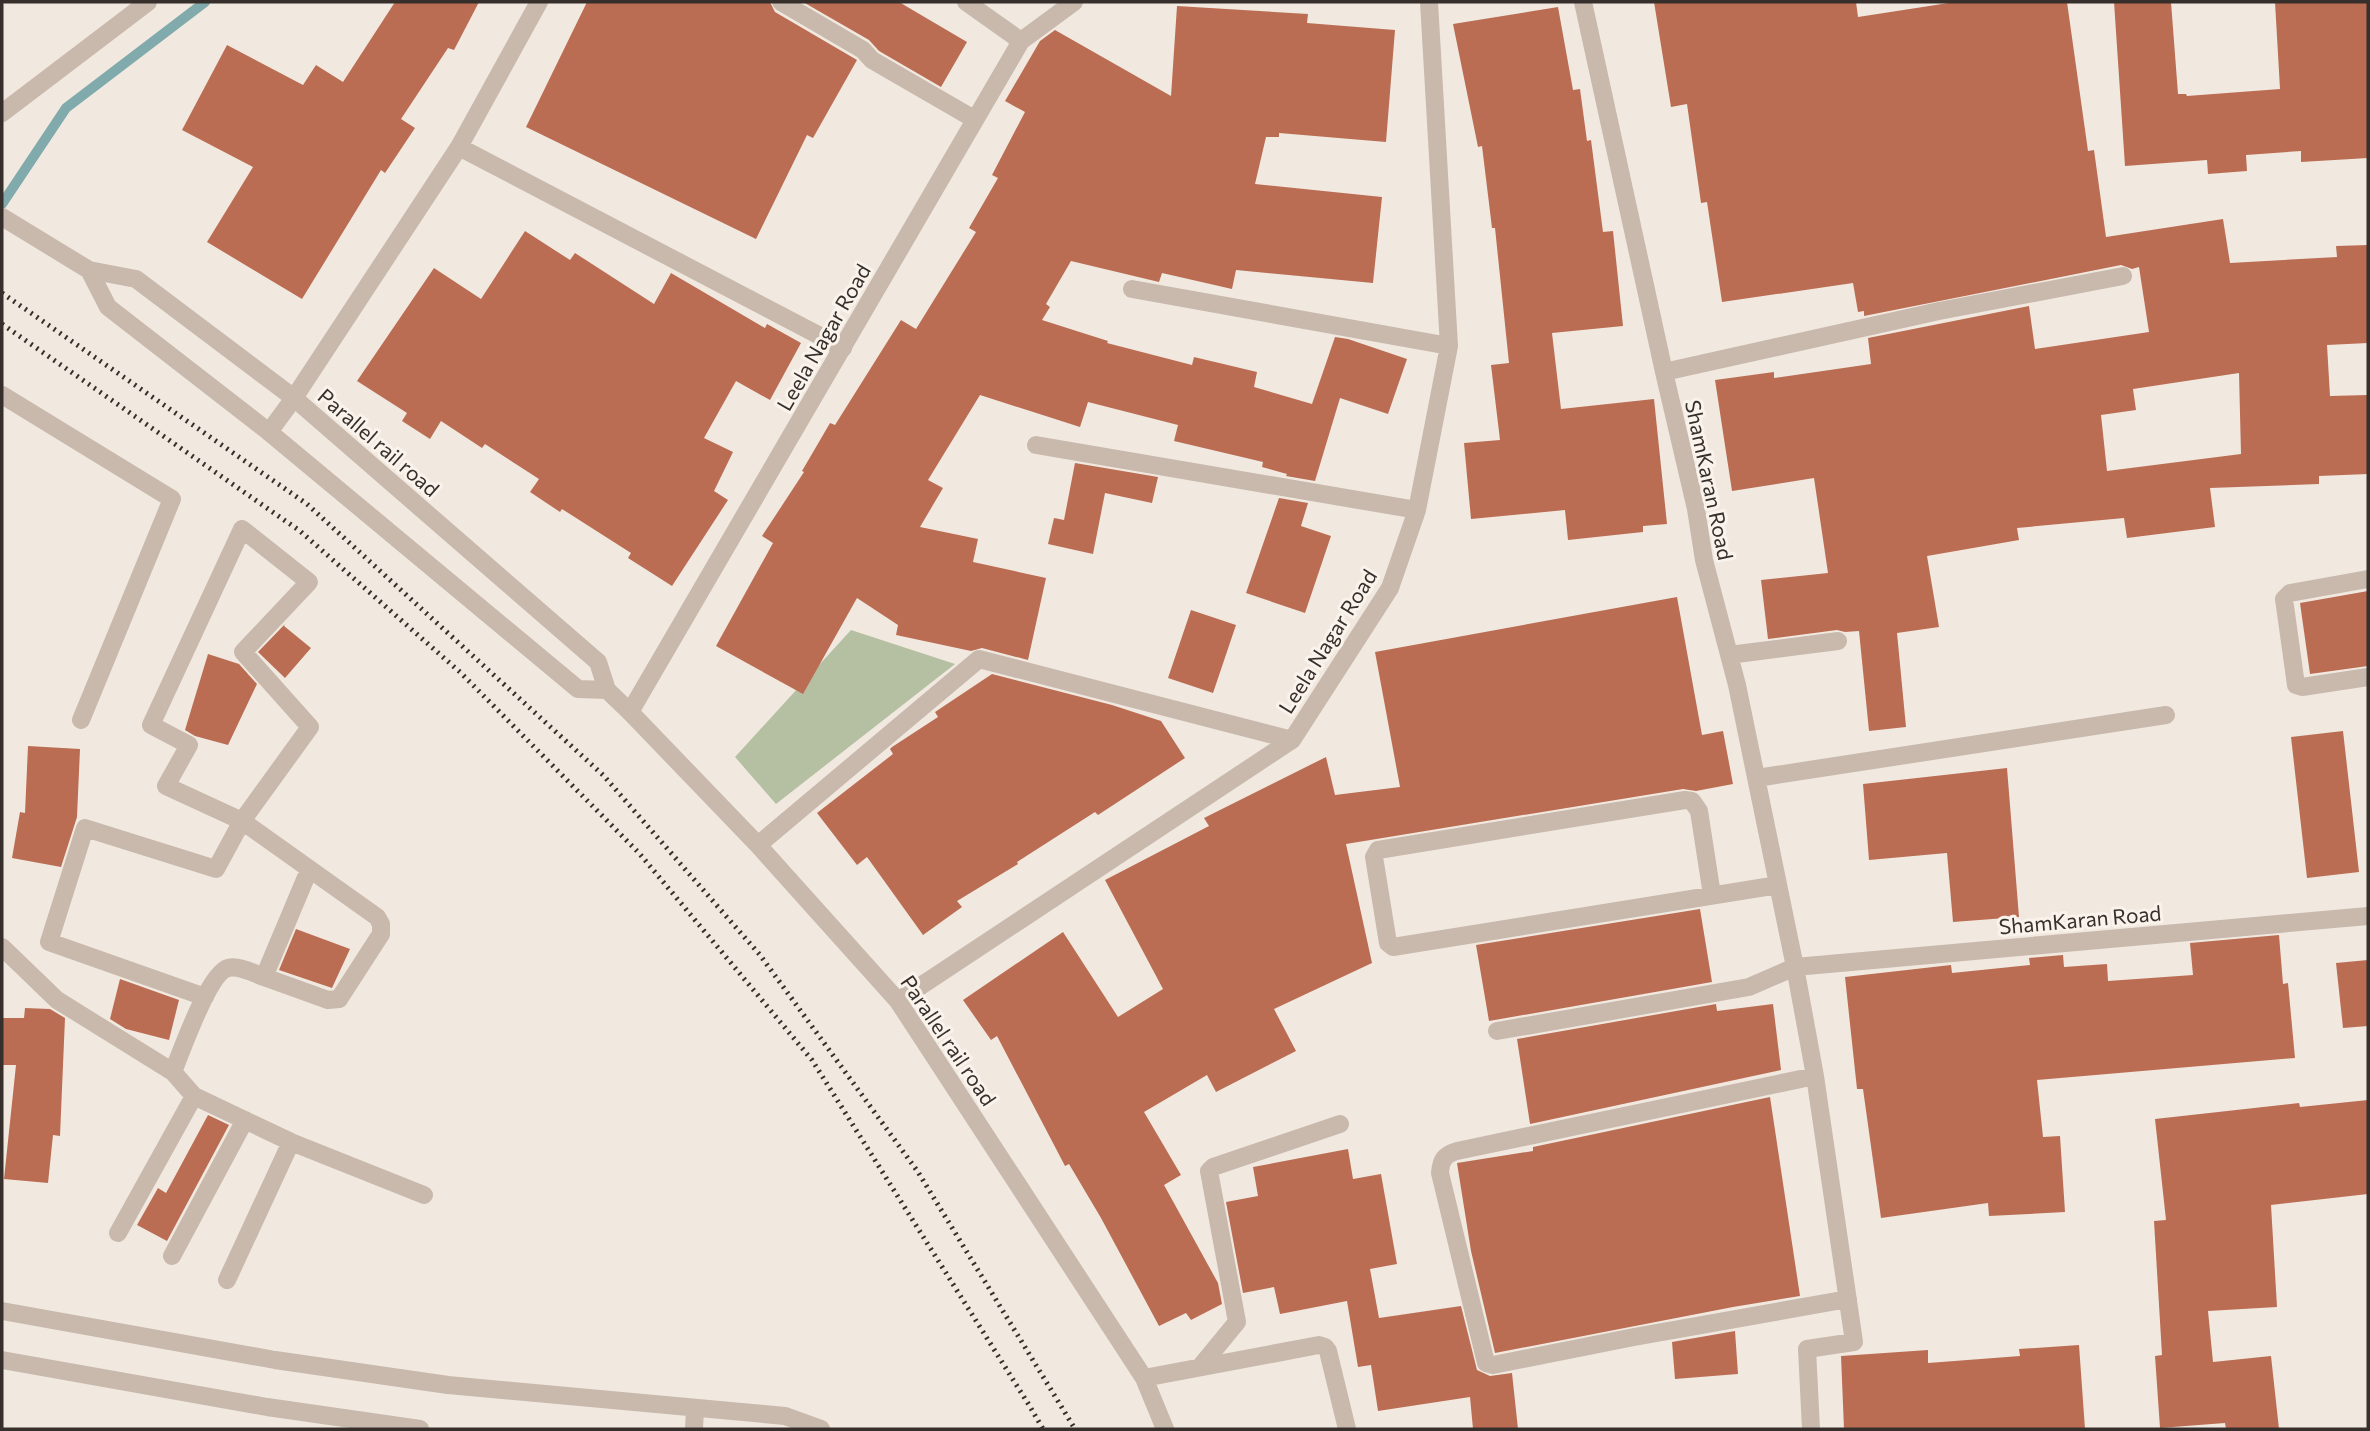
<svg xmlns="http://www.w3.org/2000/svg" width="2370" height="1431" font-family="Commissioner,sans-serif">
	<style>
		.green { fill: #b5bfa1 }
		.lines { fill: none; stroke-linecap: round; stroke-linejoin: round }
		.stream { stroke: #81aaac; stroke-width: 10 }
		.building { fill: #bb6d53; fill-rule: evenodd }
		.minor { stroke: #c8b9ac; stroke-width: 18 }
		.tertiary { stroke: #c8b9ac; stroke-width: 18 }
		.rail { stroke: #372f2b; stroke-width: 5; stroke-dasharray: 2 5; stroke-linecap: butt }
		.labels { text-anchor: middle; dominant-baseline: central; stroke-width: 6; stroke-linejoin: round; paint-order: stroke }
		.street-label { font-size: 21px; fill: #372f2b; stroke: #f9f3ec }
	</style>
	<rect width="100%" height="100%" fill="#f1e9e0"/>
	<path class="green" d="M 851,630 L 955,664 L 776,804 L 735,757 Z"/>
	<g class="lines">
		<path class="stream" d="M 2,204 L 66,108 L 205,2"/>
	</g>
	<path class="building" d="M 395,2 L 479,2 L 454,50 L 448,48 L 401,119 L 415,128 L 385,173 L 381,170 L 302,299 L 207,242 L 253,167 L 182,130 L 227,45 L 303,85 L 316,65 L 343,82 Z
		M 587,2 L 770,2 L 775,12 L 857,60 L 813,138 L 807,135 L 756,239 L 526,127 Z
		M 803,2 L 899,2 L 967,42 L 941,87 L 879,51 L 869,40 Z
		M 1654,2 L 1856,2 L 1858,17 L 1955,2 L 2067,2 L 2088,151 L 2094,150 L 2106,237 L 2223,219 L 2230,263 L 2337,257 L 2336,246 L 2368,245 L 2368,343 L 2327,345 L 2330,396 L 2368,395 L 2368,474 L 2319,476 L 2319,484 L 2210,488 L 2215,527 L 2127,538 L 2124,518 L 2017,528 L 2019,540 L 1927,556 L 1939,627 L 1897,633 L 1906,727 L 1869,731 L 1859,631 L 1845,632 L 1837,630 L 1768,639 L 1761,580 L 1828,573 L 1814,478 L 1732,491 L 1715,380 L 1774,372 L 1774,378 L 1871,364 L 1868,338 L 2029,306 L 2035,349 L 2149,332 L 2139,267 L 2132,269 L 2121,265 L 1864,316 L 1864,311 L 1858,312 L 1853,283 L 1722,302 L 1707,202 L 1701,203 L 1687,104 L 1671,107 ZM 2239,373 L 2241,454 L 2107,471 L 2101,415 L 2136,410 L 2133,389 Z
		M 2114,2 L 2171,2 L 2178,94 L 2186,94 L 2187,96 L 2280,89 L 2275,2 L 2368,2 L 2368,158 L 2301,162 L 2301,151 L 2246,155 L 2247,171 L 2208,174 L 2207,160 L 2125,166 Z
		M 1177,6 L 1308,14 L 1307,23 L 1395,30 L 1386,142 L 1279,133 L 1279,137 L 1266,137 L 1255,184 L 1382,197 L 1373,283 L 1236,270 L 1232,289 L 1162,273 L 1159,282 L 1071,261 L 1046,304 L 1050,307 L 1042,320 L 1108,341 L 1107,343 L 1192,365 L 1194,357 L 1257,372 L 1254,387 L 1312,404 L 1335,337 L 1348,339 L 1407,359 L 1388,414 L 1340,398 L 1315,481 L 1286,476 L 1287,474 L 1262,467 L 1263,462 L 1174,441 L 1178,425 L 1088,402 L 1080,427 L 980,395 L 928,480 L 943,488 L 920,527 L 978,539 L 973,562 L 1046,578 L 1028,660 L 982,648 L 971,651 L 896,635 L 898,625 L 857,598 L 803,694 L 716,646 L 773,543 L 762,536 L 804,472 L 802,471 L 830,423 L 835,425 L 901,320 L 916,329 L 976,232 L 969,228 L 998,178 L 992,175 L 1025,112 L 1005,101 L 1040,41 L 1055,30 L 1171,96 Z
		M 1558,7 L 1573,90 L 1580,89 L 1587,141 L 1591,140 L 1603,232 L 1613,231 L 1623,326 L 1552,333 L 1561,409 L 1654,399 L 1667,524 L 1643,526 L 1643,532 L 1568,540 L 1565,510 L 1471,519 L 1464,443 L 1500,440 L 1491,365 L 1509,363 L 1495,228 L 1492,228 L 1482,146 L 1478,147 L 1453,24 Z
		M 525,231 L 570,260 L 575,253 L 654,304 L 671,273 L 765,328 L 767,324 L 801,343 L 770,400 L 736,381 L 704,438 L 733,452 L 714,491 L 728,500 L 672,586 L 628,558 L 631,553 L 562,509 L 560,512 L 530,492 L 539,479 L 485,444 L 482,448 L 441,421 L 430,439 L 402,421 L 407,413 L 357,381 L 434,268 L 481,299 Z
		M 1075,463 L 1158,477 L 1152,503 L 1105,493 L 1093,554 L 1048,544 L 1054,518 L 1064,520 Z
		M 1279,498 L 1308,503 L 1301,526 L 1331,536 L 1305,613 L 1246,593 Z
		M 2368,591 L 2368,666 L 2310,674 L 2300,603 Z
		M 1677,597 L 1702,735 L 1723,731 L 1733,784 L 1696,791 L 1683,789 L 1346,844 L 1372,963 L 1274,1009 L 1296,1051 L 1216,1092 L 1207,1075 L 1144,1112 L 1181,1175 L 1164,1185 L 1218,1283 L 1222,1304 L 1191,1320 L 1186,1313 L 1159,1326 L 1101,1218 L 1069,1164 L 1065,1166 L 997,1036 L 991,1040 L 963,1000 L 1063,932 L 1118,1017 L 1163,989 L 1105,880 L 1209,826 L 1204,818 L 1326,757 L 1335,795 L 1400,787 L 1375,652 Z
		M 1191,610 L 1236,625 L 1213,693 L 1168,678 Z
		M 285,624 L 284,626 L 311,648 L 285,678 L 258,652 Z
		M 208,654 L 239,664 L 257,684 L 228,745 L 195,736 L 185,730 Z
		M 992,674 L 1112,705 L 1161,721 L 1185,758 L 1098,815 L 1095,812 L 1017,862 L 1018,864 L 957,901 L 962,907 L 923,935 L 867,857 L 857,865 L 817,813 L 893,754 L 890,749 L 892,747 L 938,717 L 935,712 Z
		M 2343,731 L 2359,872 L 2307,878 L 2291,737 Z
		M 28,746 L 80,749 L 77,817 L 61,867 L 12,858 L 20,812 L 25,813 Z
		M 2007,768 L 2019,917 L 1953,922 L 1947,853 L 1869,860 L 1863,784 Z
		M 1700,909 L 1712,982 L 1489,1021 L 1476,945 Z
		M 296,929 L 350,949 L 332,988 L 279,970 Z
		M 2279,935 L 2283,984 L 2288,983 L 2295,1058 L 2037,1080 L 2043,1137 L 2060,1136 L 2065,1212 L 1989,1216 L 1988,1203 L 1881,1218 L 1863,1089 L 1857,1089 L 1845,977 L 1951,965 L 1952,973 L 2030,965 L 2029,958 L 2063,955 L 2064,967 L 2107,964 L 2108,981 L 2193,975 L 2190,943 Z
		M 2368,960 L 2368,1026 L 2343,1028 L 2336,963 Z
		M 120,979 L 179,1000 L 169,1040 L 126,1029 L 110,1019 Z
		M 1716,1004 L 1717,1011 L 1773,1004 L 1781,1070 L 1530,1124 L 1517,1039 Z
		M 25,1008 L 50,1009 L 65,1018 L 60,1136 L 53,1135 L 48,1183 L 4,1179 L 16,1065 L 2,1065 L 2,1018 L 24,1018 Z
		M 1770,1097 L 1800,1296 L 1733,1307 L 1495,1353 L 1471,1251 L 1457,1163 L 1533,1151 L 1533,1147 Z
		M 2368,1100 L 2368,1194 L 2271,1205 L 2277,1307 L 2208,1311 L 2213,1362 L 2271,1356 L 2279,1429 L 2226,1429 L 2225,1423 L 2160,1428 L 2155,1356 L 2162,1355 L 2154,1221 L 2166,1220 L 2155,1119 L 2299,1103 L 2300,1107 Z
		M 208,1115 L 229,1125 L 167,1241 L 137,1225 L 158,1188 L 166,1193 Z
		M 1348,1149 L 1353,1179 L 1381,1174 L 1397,1264 L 1370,1269 L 1379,1318 L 1461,1306 L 1477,1370 L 1490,1376 L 1512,1373 L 1518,1429 L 1473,1429 L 1470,1397 L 1378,1411 L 1371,1365 L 1358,1367 L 1347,1301 L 1280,1314 L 1274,1287 L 1243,1293 L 1226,1202 L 1258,1196 L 1253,1167 Z
		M 1735,1331 L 1738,1374 L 1675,1379 L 1672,1342 Z
		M 2079,1345 L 2085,1429 L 1844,1429 L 1841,1356 L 1928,1350 L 1928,1363 L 2020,1356 L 2019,1349 Z"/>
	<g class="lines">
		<path class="minor" d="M 781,2 L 863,50 L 872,60 L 974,119
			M 966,2 L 1021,41
			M 1583,2 L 1664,372 L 1696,509 L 1704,560 L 1737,685 L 1795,967 L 1815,1076 L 1854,1342 L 1807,1349 L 1811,1429
			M 2,113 L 148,2
			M 459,147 L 843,348
			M 1132,289 L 1449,346
			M 1664,372 L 1939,311 L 2123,276
			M 2,395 L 172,499 L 81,720
			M 269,432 L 294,398 L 459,147 L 539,2
			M 1036,445 L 1417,510
			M 2368,579 L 2290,593 L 2284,599 L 2296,685 L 2302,687 L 2368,677
			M 1729,655 L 1838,641
			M 630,712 L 758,845 L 898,1001 L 1144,1378 L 1165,1429
			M 1757,778 L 2166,715
			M 758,845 L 979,659 L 1292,740
			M 1712,895 L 1699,811 L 1692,801 L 1685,800 L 1378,850 L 1374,857 L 1388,943 L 1393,947 L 1778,885
			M 2,947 L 57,1000 L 173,1072 L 194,1096 L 291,1142 L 424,1195
			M 205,997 L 49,942 L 85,828 L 216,869 L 242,821 L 310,727 L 243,652 L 309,582 L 242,529 L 151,725 L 189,745 L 166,786 L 242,821 L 377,917 L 381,924 L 381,934 L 339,999 L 328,1000 L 264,977
			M 898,1001 L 1292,740 L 1390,588 L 1417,510 L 1449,346 L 1429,2
			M 1497,1031 L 1749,987 L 1795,967 L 2368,916
			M 173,1072 C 181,1052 209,973 228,968 C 239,965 253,973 264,977 L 309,870
			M 1815,1076 L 1457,1151 C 1444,1155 1441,1160 1440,1173 L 1486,1363 L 1493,1365 L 1634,1337 L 1848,1299
			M 118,1233 L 194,1096
			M 172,1256 L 245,1120
			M 227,1280 L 291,1142
			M 1200,1367 L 1237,1322 L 1209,1171 L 1213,1167 L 1340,1124
			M 1144,1378 L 1319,1345 L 1325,1347 L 1328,1351 L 1347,1429"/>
		<path class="tertiary" d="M 2,217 L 89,270 L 136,279 L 294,398 L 598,662 L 607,690 L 630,712 L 1021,41 L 1074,2
			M 89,270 L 108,307 L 269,432 L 578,689 L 607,690
			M 2,1311 L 275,1360 L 448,1385 L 785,1416 L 821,1429
			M 2,1360 L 267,1407 L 420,1429
			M 694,1429 L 695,1408"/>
		<path class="rail" d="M 2,293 L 307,504 L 603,775 L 760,955 L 918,1172 L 1075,1429
			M 2,324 L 300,531 L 461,673 L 639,853 L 812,1060 L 1029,1405 L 1043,1429"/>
	</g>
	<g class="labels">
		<g class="street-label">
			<text transform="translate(823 337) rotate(-60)">Leela Nagar Road</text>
			<text transform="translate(379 442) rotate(41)">Parallel rail road</text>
			<text transform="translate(1710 480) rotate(78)">ShamKaran Road</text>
			<text transform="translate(1327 641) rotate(-58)">Leela Nagar Road</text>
			<text transform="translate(2080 919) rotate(-5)">ShamKaran Road</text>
			<text transform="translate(949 1040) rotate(56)">Parallel rail road</text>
		</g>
	</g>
	<rect width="2370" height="1431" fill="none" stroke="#372f2b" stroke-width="7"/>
</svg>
